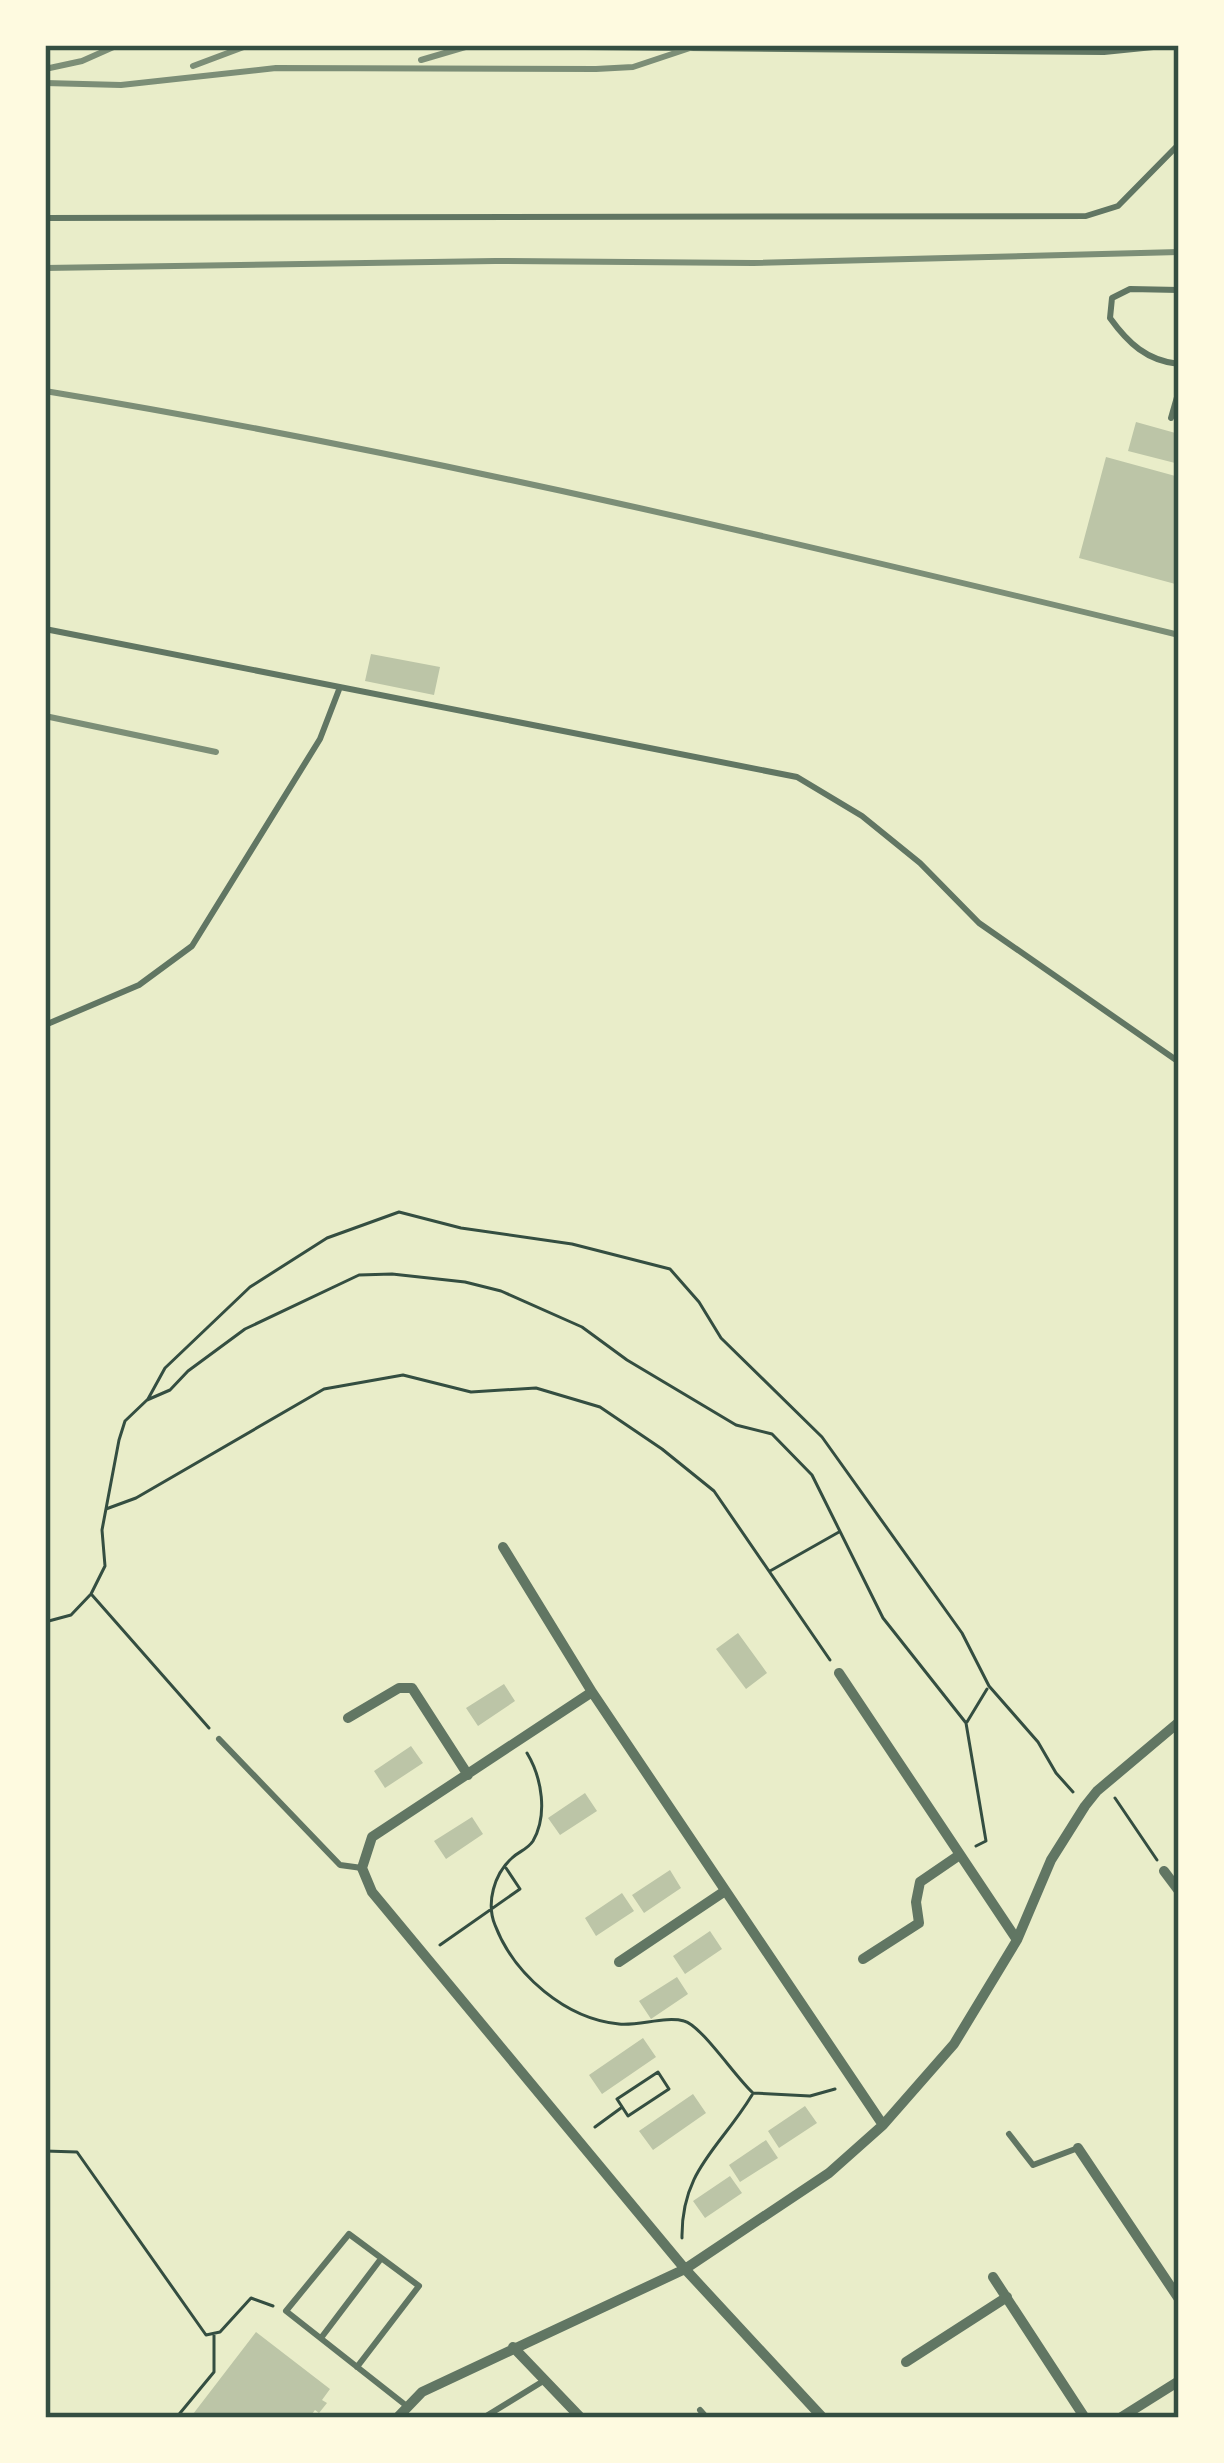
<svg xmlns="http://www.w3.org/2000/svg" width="1224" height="2463" font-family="'Exo 2',sans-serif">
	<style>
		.building { fill: #bcc5a7 }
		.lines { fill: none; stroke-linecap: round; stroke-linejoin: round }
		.path { stroke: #344e41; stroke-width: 3 }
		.service { stroke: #617663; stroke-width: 6 }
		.minor { stroke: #617663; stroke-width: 10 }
		.rail { stroke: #7c8e77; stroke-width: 6 }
		.neatline { fill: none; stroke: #344e41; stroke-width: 4.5 }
	</style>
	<rect width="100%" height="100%" fill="#e9edc9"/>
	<path class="building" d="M 1136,422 L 1179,434 L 1179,464 L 1128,451 Z
		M 1106,457 L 1179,477 L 1179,585 L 1079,558 Z
		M 371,654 L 440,667 L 434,695 L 365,681 Z
		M 738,1633 L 767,1673 L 746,1689 L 716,1649 Z
		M 504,1684 L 515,1701 L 478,1726 L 466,1708 Z
		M 411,1746 L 423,1763 L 385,1788 L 374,1771 Z
		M 585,1793 L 597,1811 L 560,1835 L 548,1818 Z
		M 472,1817 L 483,1834 L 446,1859 L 434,1841 Z
		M 670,1870 L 681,1888 L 644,1913 L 632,1895 Z
		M 622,1893 L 634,1911 L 596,1936 L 585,1918 Z
		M 710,1931 L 722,1949 L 685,1974 L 673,1956 Z
		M 677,1977 L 688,1994 L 651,2019 L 639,2001 Z
		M 643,2038 L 656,2057 L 602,2094 L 589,2075 Z
		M 693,2094 L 706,2113 L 653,2150 L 639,2131 Z
		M 805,2106 L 817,2123 L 779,2148 L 768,2131 Z
		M 766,2140 L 778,2158 L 740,2182 L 729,2165 Z
		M 730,2176 L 742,2193 L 705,2218 L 693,2201 Z
		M 256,2332 L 330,2389 L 322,2400 L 327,2403 L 319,2413 L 315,2410 L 309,2418 L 290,2414 L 287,2418 L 190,2418 Z"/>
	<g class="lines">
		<path class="path" d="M 148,1399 L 165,1368 L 250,1287 L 327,1238 L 399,1212 L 461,1228 L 572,1244 L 670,1269 L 699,1302 L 721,1338 L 822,1437 L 962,1633 L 989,1686 L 1038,1742 L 1056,1773 L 1073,1792
			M 106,1509 L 136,1498 L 324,1389 L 403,1375 L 471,1392 L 536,1388 L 600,1407 L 662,1449 L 714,1491 L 830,1660
			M 770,1571 L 839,1532
			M 92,1595 L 209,1728
			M 45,1622 L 71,1615 L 91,1594 L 105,1566 L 102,1530 L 119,1440 L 125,1421 L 147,1400 L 170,1390 L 188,1371 L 245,1329 L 359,1275 L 392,1274 L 465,1282 L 501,1291 L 582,1327 L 627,1360 L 736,1425 L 772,1434 L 812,1475 L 883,1618 L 966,1723 L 986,1841 L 976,1846
			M 967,1722 L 987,1689
			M 527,1753 C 542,1778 548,1815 533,1841 C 527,1850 519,1851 512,1858 C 494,1874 486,1903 495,1925 C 514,1975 566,2019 619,2024 C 639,2026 665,2016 684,2021 C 701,2025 736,2078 753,2093 L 810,2096 L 835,2089
			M 1115,1798 L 1157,1860
			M 440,1945 L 520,1889 L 506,1868
			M 658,2072 L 669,2089 L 628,2116 L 617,2099 Z
			M 595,2127 L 621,2108
			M 45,2151 L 77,2152 L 206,2335 L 220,2332 L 251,2298 L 273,2306
			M 682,2238 C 681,2170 720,2148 752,2095
			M 176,2418 L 214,2372 L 214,2335"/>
		<path class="service" d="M 390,45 L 1104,52 L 1173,45
			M 45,218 L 1086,216 L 1118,206 L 1179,144
			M 1179,290 L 1130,289 L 1112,298 L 1110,318 C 1128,343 1147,361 1179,364
			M 1171,418 L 1179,390
			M 45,629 L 797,777 L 862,816 L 920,863 L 979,923 L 1179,1062
			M 45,1025 L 139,985 L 192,946 L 320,739 L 340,687
			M 219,1739 L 340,1865 L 362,1868
			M 1009,2134 L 1033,2165 L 1078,2148
			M 321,2338 L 380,2260
			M 357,2367 L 419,2286 L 349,2234 L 286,2311 C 327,2343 367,2375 408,2407
			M 700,2410 L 707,2418
			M 483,2418 L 545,2380"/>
		<path class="minor" d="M 503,1547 L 592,1692 L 883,2125
			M 839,1673 L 1017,1940
			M 592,1692 L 372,1837 L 362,1868 L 372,1892 L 685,2269 L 823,2418
			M 348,1718 L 399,1688 L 412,1688 L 468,1775
			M 1164,1871 L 1179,1891
			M 863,1959 L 919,1923 L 916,1902 L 920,1882 L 958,1856
			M 619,1962 L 725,1891
			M 1078,2148 L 1179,2299
			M 993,2277 L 1085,2418
			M 513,2347 L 581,2418
			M 906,2362 L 1007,2297
			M 397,2418 L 422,2392 L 685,2269 L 829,2173 L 883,2125 L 954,2044 L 1017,1940 L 1051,1860 L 1085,1806 L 1097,1791 L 1179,1722
			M 1120,2418 L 1179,2381"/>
		<path class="rail" d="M 421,60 L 472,45
			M 193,66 L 249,45
			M 45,69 L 82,61 L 118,45
			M 45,83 L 121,85 L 276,68 L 596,69 L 633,67 L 699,45
			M 45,268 L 495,261 L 753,263 L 1179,252
			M 45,391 C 427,454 803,544 1179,635
			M 45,716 L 216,752"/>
	</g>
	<rect width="1224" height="2463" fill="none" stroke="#fefae0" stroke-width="96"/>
	<rect x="48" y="48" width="1128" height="2367" class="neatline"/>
</svg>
